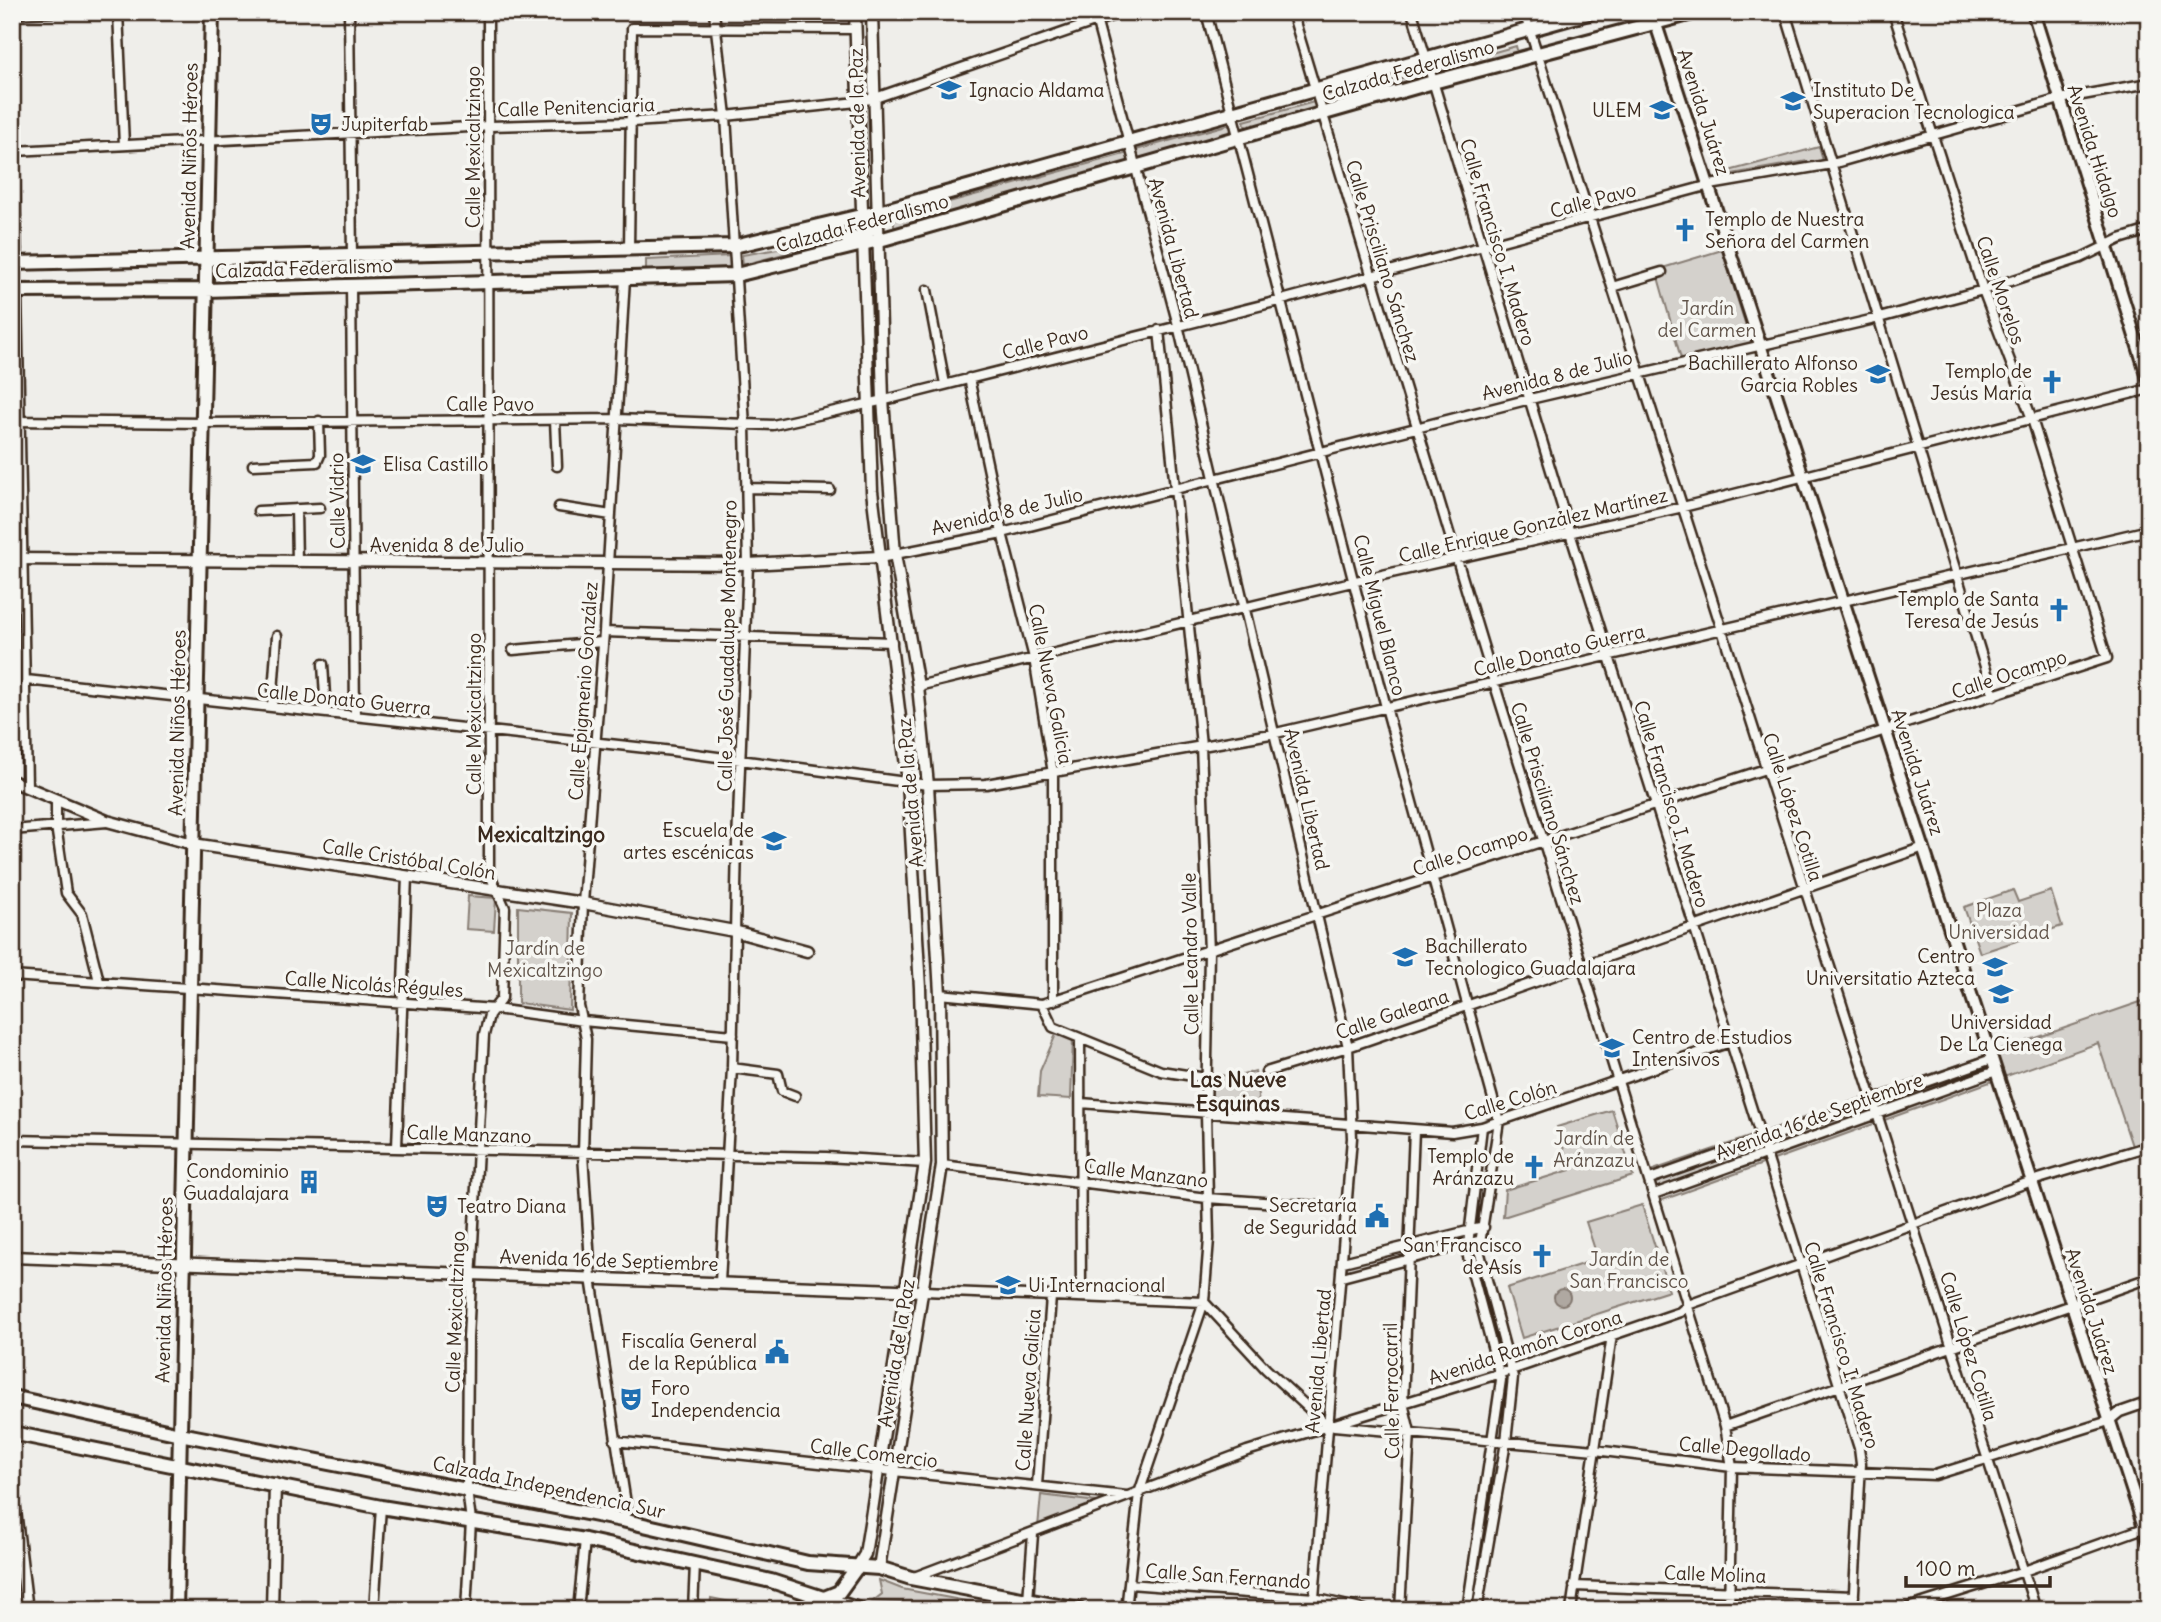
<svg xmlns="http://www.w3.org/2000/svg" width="2161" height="1622" font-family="Delius,sans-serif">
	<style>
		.green { fill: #d4d1cc; stroke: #887e75; stroke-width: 2 }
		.water { fill: #afa8a1; stroke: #81766d; stroke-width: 2 }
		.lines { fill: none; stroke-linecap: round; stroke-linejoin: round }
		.minor-casing { stroke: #3b2a1e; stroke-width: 13 }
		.tertiary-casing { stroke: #3b2a1e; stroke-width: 15 }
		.secondary-casing { stroke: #3b2a1e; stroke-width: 16 }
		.primary-casing { stroke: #3b2a1e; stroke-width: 18 }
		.minor { stroke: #f6f6f2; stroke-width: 8 }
		.tertiary { stroke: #f6f6f2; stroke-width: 10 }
		.secondary { stroke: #f6f6f2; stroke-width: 10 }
		.primary { stroke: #f6f6f2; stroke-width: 12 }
		.labels { text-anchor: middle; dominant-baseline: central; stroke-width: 7; stroke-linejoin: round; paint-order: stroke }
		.street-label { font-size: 19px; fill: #3b2a1e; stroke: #f6f6f2 }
		.poi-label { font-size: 19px; fill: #3b2a1e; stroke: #f6f6f2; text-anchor: end }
		.park-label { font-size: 19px; fill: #61544a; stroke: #f6f6f2 }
		.neighbourhood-label { font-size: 21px; font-weight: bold; fill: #3b2a1e; stroke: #f6f6f2 }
	</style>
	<rect width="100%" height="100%" fill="#efeeea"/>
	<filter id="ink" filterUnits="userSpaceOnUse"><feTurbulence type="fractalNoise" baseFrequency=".0143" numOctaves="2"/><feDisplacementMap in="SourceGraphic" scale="14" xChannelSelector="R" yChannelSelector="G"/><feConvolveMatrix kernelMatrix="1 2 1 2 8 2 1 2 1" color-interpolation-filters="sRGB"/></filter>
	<g filter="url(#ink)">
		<path class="green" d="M 1516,46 L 1519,57 L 1441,78 L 1438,68 Z
			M 1426,71 L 1429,82 L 1326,110 L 1323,100 Z
			M 1314,102 L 1317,113 L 1247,132 L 1244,121 Z
			M 1234,123 L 1237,134 L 1139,162 L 1136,150 Z
			M 1819,147 L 1824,164 L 1813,165 L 1807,161 L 1726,175 L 1725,172 Z
			M 1128,153 L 1131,164 L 894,229 L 894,217 Z
			M 859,227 L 860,233 L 743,265 L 742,255 L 778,249 Z
			M 1722,250 L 1752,345 L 1682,362 L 1656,270 Z
			M 731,256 L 732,267 L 646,271 L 646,260 Z
			M 2013,890 L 2018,902 L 2051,891 L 2062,926 L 1980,953 L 1964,907 Z
			M 468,896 L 496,898 L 494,931 L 466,929 Z
			M 518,907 L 572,913 L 570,1010 L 518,1003 Z
			M 2149,999 L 2149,1141 L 2132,1146 L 2098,1043 L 1660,1201 L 1650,1171 Z
			M 1057,1032 L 1073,1038 L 1071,1099 L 1038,1097 L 1040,1071 Z
			M 1255,1071 L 1260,1113 L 1212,1110 L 1211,1075 L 1240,1076 Z
			M 1612,1110 L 1633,1176 L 1503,1217 L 1505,1190 L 1570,1170 L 1557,1127 Z
			M 1642,1205 L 1669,1291 L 1522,1338 L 1507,1288 L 1598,1259 L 1586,1222 Z
			M 1041,1495 L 1097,1502 L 1097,1505 L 1038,1527 Z
			M 879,1580 L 902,1589 L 1014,1610 L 956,1610 L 900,1602 L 873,1601 L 882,1594 Z
			M 711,1598 L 741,1604 L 742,1609 L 710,1610 Z"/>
		<path class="water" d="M1554 1297a8 8 0 1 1 16 0a8 8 0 1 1-16 0Z"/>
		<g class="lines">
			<g class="minor-casing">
				<path id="minor" d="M 118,12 L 124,145
					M 349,12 L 352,257
					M 714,12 L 726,116 L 733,230 L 745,426 L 748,564 L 737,844 L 732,1068 L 720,1282
					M 1094,12 L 1178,325 L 1348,1047 L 1352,1138 L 1313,1610
					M 1206,12 L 1386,707 L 1499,1121 L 1479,1250 L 1513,1377 L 1506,1442 L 1477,1610
					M 1292,12 L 1494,682 L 1725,1426 L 1732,1467 L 1729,1610
					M 1412,12 L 1570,533 L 1859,1448 L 1861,1464 L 1853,1610
					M 1524,12 L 2036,1610
					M 1785,12 L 1994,696
					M 12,14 L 53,12
					M 12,94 L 17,263
					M 15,151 L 489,126 L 633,122 L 726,116 L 857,102 L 878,97 L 1123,12
					M 629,248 L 632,28 L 855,29
					M 351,285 L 355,716
					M 1612,287 L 1662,272
					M 927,290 L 945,384
					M 17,291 L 27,786
					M 969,378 L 1002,533 L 1034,658 L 1053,773 L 1053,1001
					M 555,420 L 557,466
					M 12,421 L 203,423 L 617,419 L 773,425 L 889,399 L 1282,300 L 1710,185 L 1832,164 L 2060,99 L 2149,83
					M 253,465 L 317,462 L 320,455 L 319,421
					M 746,488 L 830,490
					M 559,507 L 611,515
					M 296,509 L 297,562
					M 258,511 L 320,508
					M 895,554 L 1002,533 L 1530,399 L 1879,318 L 1983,290 L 2081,258 L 2120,239 L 2149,230
					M 604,632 L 892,642
					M 513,650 L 602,642
					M 323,664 L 326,713
					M 26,680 L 673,751 L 928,785 L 986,784 L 1276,733 L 2149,530
					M 918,686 L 1356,581 L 1683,507 L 2149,389
					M 272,707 L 277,636
					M 56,799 L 56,826 L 66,893 L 82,914 L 99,981
					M 12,830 L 107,822
					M 12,976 L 495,1009 L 583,1021 L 733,1035
					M 940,994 L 1042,1004 L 1053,1027 L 1161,1071 L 1206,1078
					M 1042,1004 L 2107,658 L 2032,419 L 1983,290 L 1893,12
					M 1080,1038 L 1081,1297
					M 732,1068 L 778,1074 L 782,1091 L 795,1096
					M 1266,1072 L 1348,1047 L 1924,847
					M 1081,1103 L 1452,1132 L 1482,1127 L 1730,1042
					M 12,1140 L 826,1157 L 925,1163
					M 397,1147 L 407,876
					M 942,1165 L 1207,1198 L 1346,1208
					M 1650,1179 L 1992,1059
					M 1654,1194 L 1996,1071
					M 1343,1262 L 1484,1227
					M 1342,1277 L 1481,1240
					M 924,1291 L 1204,1302
					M 1204,1302 L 1266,1369 L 1328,1426
					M 1334,1426 L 1595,1450 L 1732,1467 L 1935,1475 L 2109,1421 L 2120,1412 L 2149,1402
					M 1725,1426 L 2149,1278
					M 615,1441 L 1126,1496
					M 1037,1485 L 1051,1297
					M 622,1520 L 627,1510 L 591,1278 L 583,1154 L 586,1039 L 579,1006 L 583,903 L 604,632 L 625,278
					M 914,1577 L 1247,1451 L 1511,1370 L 1680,1312 L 1688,1305 L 2032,1181 L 2149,1146
					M 1129,1584 L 1314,1598 L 1365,1610
					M 1574,1586 L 1854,1596
					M 1028,1600 L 1033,1534
					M 374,1610 L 381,1507
					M 466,1610 L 471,1521 L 467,1490 L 468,1338 L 484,1035 L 489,1015 L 502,998 L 505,908 L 489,873 L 488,12
					M 578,1610 L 585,1540
					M 693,1610 L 695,1564
					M 1126,1610 L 1139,1493 L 1204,1302 L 1209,1239 L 1206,1114 L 1209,952 L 1201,745 L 1159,330
					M 1400,1610 L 1410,1432 L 1403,1403 L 1414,1130
					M 1467,1610 L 1501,1380 L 1467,1253 L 1482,1127
					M 1571,1610 L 1612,1335
					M 1901,1610 L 2024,1571 L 2144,1528"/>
			</g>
			<g class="tertiary-casing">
				<path id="tertiary" d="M 855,12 L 872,491 L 908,782 L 920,988 L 925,1163 L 871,1517 L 865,1554 L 857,1567
					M 872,12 L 883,400 L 895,554 L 918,686 L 928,785 L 940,994 L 942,1165 L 879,1568
					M 12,559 L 748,564 L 879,557 L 895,554
					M 12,781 L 107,821 L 193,844 L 583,903 L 734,931 L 807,951
					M 12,1257 L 924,1291
					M 12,1486 L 27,1610
					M 272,1610 L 275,1484"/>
			</g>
			<g class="secondary-casing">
				<path id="secondary" d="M 1652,12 L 2149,1542
					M 2033,12 L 2149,381"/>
			</g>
			<g class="primary-casing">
				<path id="primary" d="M 848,240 L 863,236 L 877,223
					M 12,263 L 734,246 L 882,211 L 1592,12
					M 12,291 L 206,290 L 736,275 L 883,239 L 1433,82 L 1696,12
					M 12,1397 L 180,1434 L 622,1520 L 808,1563 L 879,1568 L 911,1578 L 1079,1610
					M 12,1433 L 381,1507 L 585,1540 L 771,1581 L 860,1610
					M 176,1610 L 212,12
					M 794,1610 L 839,1592 L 857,1567"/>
			</g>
			<use href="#minor" class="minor"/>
			<use href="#tertiary" class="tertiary"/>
			<use href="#secondary" class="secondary"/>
			<use href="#primary" class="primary"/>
		</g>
	</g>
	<defs>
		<g id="school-bare" transform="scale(1.89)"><path d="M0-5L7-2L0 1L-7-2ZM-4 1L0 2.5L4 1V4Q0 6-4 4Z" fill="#1f6fb2" stroke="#f6f6f2" stroke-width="2.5" paint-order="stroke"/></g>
		<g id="university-bare" transform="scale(1.89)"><path d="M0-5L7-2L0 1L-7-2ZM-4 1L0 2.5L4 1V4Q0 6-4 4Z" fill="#1f6fb2" stroke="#f6f6f2" stroke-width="2.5" paint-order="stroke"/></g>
		<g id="theatre-bare" transform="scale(1.89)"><path d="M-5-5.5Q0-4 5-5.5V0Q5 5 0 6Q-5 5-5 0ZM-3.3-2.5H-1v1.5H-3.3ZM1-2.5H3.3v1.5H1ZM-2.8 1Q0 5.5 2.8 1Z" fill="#1f6fb2" stroke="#f6f6f2" stroke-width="2.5" paint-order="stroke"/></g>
		<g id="church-bare" transform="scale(1.89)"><path d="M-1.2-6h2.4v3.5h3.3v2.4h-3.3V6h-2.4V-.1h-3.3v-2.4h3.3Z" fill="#1f6fb2" stroke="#f6f6f2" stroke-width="2.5" paint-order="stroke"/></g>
		<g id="building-bare" transform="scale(1.89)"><path d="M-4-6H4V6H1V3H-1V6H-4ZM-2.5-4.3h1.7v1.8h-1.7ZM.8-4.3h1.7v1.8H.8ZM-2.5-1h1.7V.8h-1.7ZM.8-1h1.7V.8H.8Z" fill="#1f6fb2" stroke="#f6f6f2" stroke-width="2.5" paint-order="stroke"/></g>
		<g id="civic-bare" transform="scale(1.89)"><path d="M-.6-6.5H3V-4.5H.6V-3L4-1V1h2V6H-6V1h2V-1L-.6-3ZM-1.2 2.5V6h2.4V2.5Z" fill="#1f6fb2" stroke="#f6f6f2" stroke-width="2.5" paint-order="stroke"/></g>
	</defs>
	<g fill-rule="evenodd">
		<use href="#school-bare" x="949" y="90"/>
		<use href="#university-bare" x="1793" y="101"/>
		<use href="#university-bare" x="1662" y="110"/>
		<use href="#theatre-bare" x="321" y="124"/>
		<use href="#church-bare" x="1685" y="230"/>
		<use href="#university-bare" x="1878" y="374"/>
		<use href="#church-bare" x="2052" y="382"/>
		<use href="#school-bare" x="363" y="464"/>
		<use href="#church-bare" x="2059" y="610"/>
		<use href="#school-bare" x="774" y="841"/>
		<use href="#university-bare" x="1405" y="957"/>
		<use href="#university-bare" x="1995" y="967"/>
		<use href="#university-bare" x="2001" y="994"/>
		<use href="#university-bare" x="1612" y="1048"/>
		<use href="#church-bare" x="1534" y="1167"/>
		<use href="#building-bare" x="309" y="1182"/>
		<use href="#theatre-bare" x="437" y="1206"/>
		<use href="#civic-bare" x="1377" y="1216"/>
		<use href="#church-bare" x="1542" y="1256"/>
		<use href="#university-bare" x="1008" y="1285"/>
		<use href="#civic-bare" x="777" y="1352"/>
		<use href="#theatre-bare" x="631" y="1399"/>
	</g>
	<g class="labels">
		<g class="street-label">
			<text transform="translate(1408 70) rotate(-16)">Calzada Federalismo</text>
			<text transform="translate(576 107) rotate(-2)">Calle Penitenciaria</text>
			<text transform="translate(1704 112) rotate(72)">Avenida Juárez</text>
			<text transform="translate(857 123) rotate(-91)">Avenida de la Paz</text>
			<text transform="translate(473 147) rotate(-90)">Calle Mexicaltzingo</text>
			<text transform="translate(2095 151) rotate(72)">Avenida Hidalgo</text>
			<text transform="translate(189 156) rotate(-89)">Avenida Niños Héroes</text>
			<text transform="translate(1593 200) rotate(-15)">Calle Pavo</text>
			<text transform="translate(862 223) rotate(-15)">Calzada Federalismo</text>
			<text transform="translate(1498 242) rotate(73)">Calle Francisco I. Madero</text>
			<text transform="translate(1174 248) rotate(75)">Avenida Libertad</text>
			<text transform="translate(1383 261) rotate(73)">Calle Prisciliano Sánchez</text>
			<text transform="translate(304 268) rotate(-2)">Calzada Federalismo</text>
			<text transform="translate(2001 290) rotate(71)">Calle Morelos</text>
			<text transform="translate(1045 342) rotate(-14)">Calle Pavo</text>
			<text transform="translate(1557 375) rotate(-14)">Avenida 8 de Julio</text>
			<text x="490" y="404">Calle Pavo</text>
			<text transform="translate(337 501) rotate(-91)">Calle Vidrio</text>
			<text transform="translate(1007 511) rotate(-13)">Avenida 8 de Julio</text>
			<text transform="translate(1533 525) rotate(-13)">Calle Enrique González Martínez</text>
			<text x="447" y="545">Avenida 8 de Julio</text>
			<text transform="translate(1380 615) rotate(76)">Calle Miguel Blanco</text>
			<text transform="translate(727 646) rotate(-89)">Calle José Guadalupe Montenegro</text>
			<text transform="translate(1559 650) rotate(-13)">Calle Donato Guerra</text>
			<text transform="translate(2009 674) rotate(-18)">Calle Ocampo</text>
			<text transform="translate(1051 684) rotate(79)">Calle Nueva Galicia</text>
			<text transform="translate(583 691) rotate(-86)">Calle Epigmenio González</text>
			<text transform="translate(344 699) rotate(6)">Calle Donato Guerra</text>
			<text transform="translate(474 714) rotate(-90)">Calle Mexicaltzingo</text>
			<text transform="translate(177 723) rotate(-89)">Avenida Niños Héroes</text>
			<text transform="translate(1918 772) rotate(72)">Avenida Juárez</text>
			<text transform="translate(910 793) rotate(-95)">Avenida de la Paz</text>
			<text transform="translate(1307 799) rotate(77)">Avenida Libertad</text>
			<text transform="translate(1548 803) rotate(73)">Calle Prisciliano Sánchez</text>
			<text transform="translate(1672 804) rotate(73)">Calle Francisco I. Madero</text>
			<text transform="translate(1793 807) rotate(72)">Calle López Cotilla</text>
			<text transform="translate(1470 851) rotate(-18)">Calle Ocampo</text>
			<text transform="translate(409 859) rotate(9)">Calle Cristóbal Colón</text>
			<text transform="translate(1190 954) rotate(-91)">Calle Leandro Valle</text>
			<text transform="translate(374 984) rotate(4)">Calle Nicolás Régules</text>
			<text transform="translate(1392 1014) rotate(-19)">Calle Galeana</text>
			<text transform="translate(1510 1100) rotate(-17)">Calle Colón</text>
			<text transform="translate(1819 1116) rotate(-20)">Avenida 16 de Septiembre</text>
			<text transform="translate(469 1134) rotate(2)">Calle Manzano</text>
			<text transform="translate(1146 1173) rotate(7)">Calle Manzano</text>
			<text transform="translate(609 1260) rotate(2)">Avenida 16 de Septiembre</text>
			<text transform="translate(164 1290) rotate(-89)">Avenida Niños Héroes</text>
			<text transform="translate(2092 1311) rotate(72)">Avenida Juárez</text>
			<text transform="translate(455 1312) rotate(-88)">Calle Mexicaltzingo</text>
			<text transform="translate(1842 1345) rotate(73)">Calle Francisco I. Madero</text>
			<text transform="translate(1969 1346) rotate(73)">Calle López Cotilla</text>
			<text transform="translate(1525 1347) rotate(-18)">Avenida Ramón Corona</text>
			<text transform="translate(896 1353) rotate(-81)">Avenida de la Paz</text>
			<text transform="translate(1318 1361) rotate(-85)">Avenida Libertad</text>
			<text transform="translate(1028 1390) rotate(-86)">Calle Nueva Galicia</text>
			<text transform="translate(1391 1391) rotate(-91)">Calle Ferrocarril</text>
			<text transform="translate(1745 1449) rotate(5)">Calle Degollado</text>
			<text transform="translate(874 1453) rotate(7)">Calle Comercio</text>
			<text transform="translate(549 1487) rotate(12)">Calzada Independencia Sur</text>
			<text transform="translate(1715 1574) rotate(2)">Calle Molina</text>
			<text transform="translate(1228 1576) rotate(4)">Calle San Fernando</text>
		</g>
		<g class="poi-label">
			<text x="969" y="90" text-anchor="start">Ignacio Aldama</text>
			<text x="1813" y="90" text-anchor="start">Instituto De<tspan x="1813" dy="22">Superacion Tecnologica</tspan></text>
			<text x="1642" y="110">ULEM</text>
			<text x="341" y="124" text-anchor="start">Jupiterfab</text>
			<text x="1705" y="219" text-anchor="start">Templo de Nuestra<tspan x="1705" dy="22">Señora del Carmen</tspan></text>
			<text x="1858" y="363">Bachillerato Alfonso<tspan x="1858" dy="22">Garcia Robles</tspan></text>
			<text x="2032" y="371">Templo de<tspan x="2032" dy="22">Jesús María</tspan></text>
			<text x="383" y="464" text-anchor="start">Elisa Castillo</text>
			<text x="2039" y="599">Templo de Santa<tspan x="2039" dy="22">Teresa de Jesús</tspan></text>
			<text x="754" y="830">Escuela de<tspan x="754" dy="22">artes escénicas</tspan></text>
			<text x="1425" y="946" text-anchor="start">Bachillerato<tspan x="1425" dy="22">Tecnologico Guadalajara</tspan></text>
			<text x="1975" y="956">Centro<tspan x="1975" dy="22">Universitatio Azteca</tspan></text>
			<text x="2001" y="1022" text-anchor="middle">Universidad<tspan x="2001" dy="22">De La Cienega</tspan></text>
			<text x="1632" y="1037" text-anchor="start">Centro de Estudios<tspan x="1632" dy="22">Intensivos</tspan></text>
			<text x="1514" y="1156">Templo de<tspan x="1514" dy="22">Aránzazu</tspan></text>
			<text x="289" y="1171">Condominio<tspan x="289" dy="22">Guadalajara</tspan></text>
			<text x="1357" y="1205">Secretaría<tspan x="1357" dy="22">de Seguridad</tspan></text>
			<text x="457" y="1206" text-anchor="start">Teatro Diana</text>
			<text x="1522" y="1245">San Francisco<tspan x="1522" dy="22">de Asís</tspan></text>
			<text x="1028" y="1285" text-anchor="start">Ui Internacional</text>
			<text x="757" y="1341">Fiscalía General<tspan x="757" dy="22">de la República</tspan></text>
			<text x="651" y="1388" text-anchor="start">Foro<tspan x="651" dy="22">Independencia</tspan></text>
		</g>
		<g class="park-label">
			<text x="1707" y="308">Jardín<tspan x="1707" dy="22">del Carmen</tspan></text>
			<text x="1999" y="910">Plaza<tspan x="1999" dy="22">Universidad</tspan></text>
			<text x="545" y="948">Jardín de<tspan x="545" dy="22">Mexicaltzingo</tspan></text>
			<text x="1594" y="1138">Jardín de<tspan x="1594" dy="22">Aránzazu</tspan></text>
			<text x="1629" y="1259">Jardín de<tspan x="1629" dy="22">San Francisco</tspan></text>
		</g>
		<g class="neighbourhood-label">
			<text x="541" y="834">Mexicaltzingo</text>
			<text x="1238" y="1079">Las Nueve<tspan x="1238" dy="24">Esquinas</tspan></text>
		</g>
	</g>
	<rect width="2161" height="1622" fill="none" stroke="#f6f6f2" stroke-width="42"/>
	<rect x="21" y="21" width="2119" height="1580" fill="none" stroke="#3b2a1e" stroke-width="2.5" filter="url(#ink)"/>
	<path d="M1906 1576v10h144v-10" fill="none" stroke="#3b2a1e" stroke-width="3.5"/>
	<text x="1916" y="1576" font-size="21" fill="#3b2a1e" stroke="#f6f6f2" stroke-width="5" paint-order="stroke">100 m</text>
</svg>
